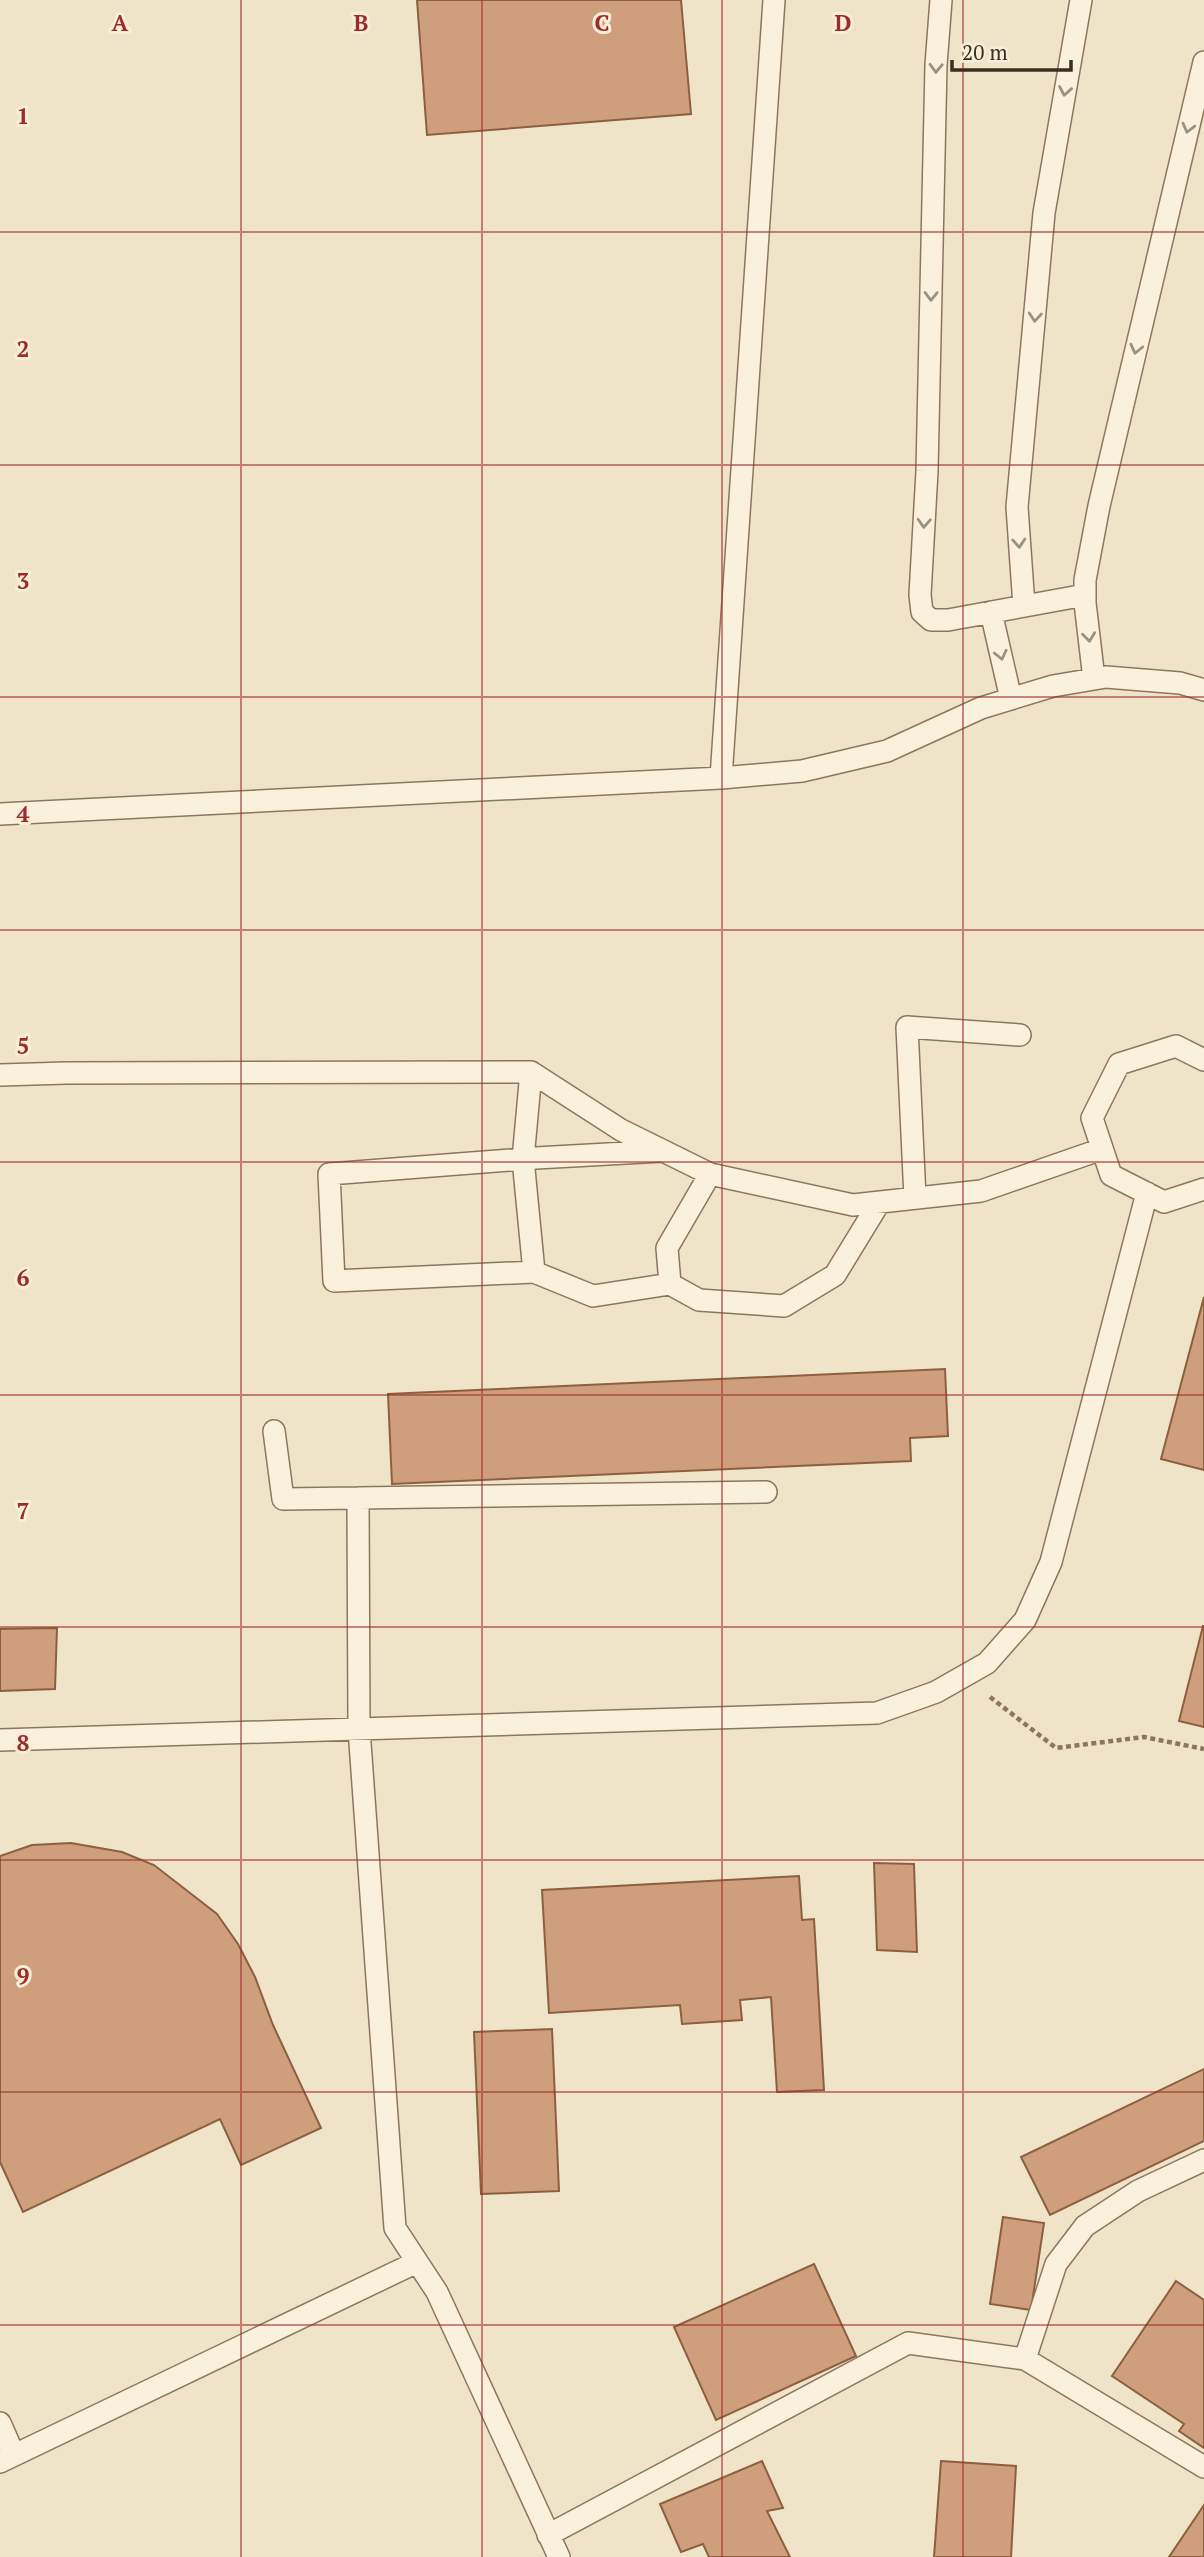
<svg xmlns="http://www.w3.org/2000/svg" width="1204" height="2557" font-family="'PT Serif',serif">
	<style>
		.building { fill: #cf9f7d; stroke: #8d5f41; stroke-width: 2 }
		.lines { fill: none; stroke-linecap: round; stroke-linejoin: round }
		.service-casing { stroke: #8d765c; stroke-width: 24 }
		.path { stroke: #8d765c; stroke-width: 4.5; stroke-dasharray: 5 3.5; stroke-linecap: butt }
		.service { stroke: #faf1dc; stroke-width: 21 }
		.oneway { stroke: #9c907e }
		.grid { fill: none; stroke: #9e2a2b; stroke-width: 2; stroke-opacity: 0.55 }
		.grid-label { font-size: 23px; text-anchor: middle; font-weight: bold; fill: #9e2a2b; stroke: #f7eed8; stroke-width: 6; stroke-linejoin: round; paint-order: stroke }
	</style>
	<rect width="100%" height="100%" fill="#f0e4c8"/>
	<path class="building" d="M 417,0 L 681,0 L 691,114 L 427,135 Z
		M 1204,1297 L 1204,1470 L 1161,1459 Z
		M 945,1369 L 948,1436 L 910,1438 L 911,1461 L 392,1484 L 388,1394 Z
		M 1203,1626 L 1204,1626 L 1204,1727 L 1179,1721 Z
		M 57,1628 L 55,1689 L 0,1691 L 0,1629 Z
		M 71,1843 L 122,1852 L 154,1865 L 217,1914 L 238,1944 L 255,1977 L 273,2025 L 321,2128 L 241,2165 L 220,2119 L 23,2212 L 0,2162 L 0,1856 L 32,1845 Z
		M 874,1863 L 914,1864 L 917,1952 L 877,1950 Z
		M 799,1876 L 802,1920 L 814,1919 L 824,2090 L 777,2092 L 771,1997 L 740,2000 L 742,2020 L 682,2024 L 680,2005 L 549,2013 L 542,1890 Z
		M 552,2029 L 559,2191 L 481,2194 L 474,2032 Z
		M 1204,2069 L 1204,2141 L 1050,2215 L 1021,2157 Z
		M 1003,2217 L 1044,2223 L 1031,2310 L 990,2304 Z
		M 814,2264 L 856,2356 L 716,2420 L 674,2327 Z
		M 1176,2281 L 1204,2300 L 1204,2448 L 1179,2431 L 1184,2424 L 1112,2376 Z
		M 762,2461 L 783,2508 L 767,2511 L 790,2557 L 709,2557 L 703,2544 L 681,2552 L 660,2504 Z
		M 941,2461 L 1016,2466 L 1011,2557 L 934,2557 Z
		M 1204,2505 L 1204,2557 L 1169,2557 Z"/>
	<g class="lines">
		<g class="service-casing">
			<path id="service" d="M 941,0 L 936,65 L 927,471 L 920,595 L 922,612 L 931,620 L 948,620 L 1085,595
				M 1024,606 L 1017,507 L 1044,213 L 1081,0
				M 991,612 L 1011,699
				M 1094,679 L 1085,603 L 1085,580 L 1099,506 L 1204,62
				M 721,778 L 774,0
				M 0,814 L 721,778 L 802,771 L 887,751 L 981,708 L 1053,686 L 1106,677 L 1180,683 L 1204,690
				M 1204,1060 L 1176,1046 L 1119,1064 L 1092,1118 L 1111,1175 L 1164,1202 L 1204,1189
				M 531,1072 L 523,1159 L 534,1272 L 334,1281 L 329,1174 L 523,1159 L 536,1158 L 662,1151
				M 0,1075 L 66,1073 L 531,1072 L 621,1130 L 710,1174 L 853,1205 L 981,1191 L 1102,1149
				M 710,1174 L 667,1248 L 670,1284 L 699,1300 L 784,1306 L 835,1275 L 879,1203
				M 915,1198 L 907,1027 L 1020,1035
				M 534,1272 L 593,1296 L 670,1284
				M 274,1431 L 283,1499 L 358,1498
				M 0,1740 L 877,1713 L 936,1692 L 987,1663 L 1025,1620 L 1051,1562 L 1147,1193
				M 1025,2359 L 1056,2264 L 1085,2226 L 1138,2191 L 1204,2160
				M 0,2423 L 14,2455
				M 0,2462 L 417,2262
				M 548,2535 L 908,2343 L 1025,2359 L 1204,2467
				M 559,2557 L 437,2292 L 395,2228 L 359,1729 L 358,1498 L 766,1492"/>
		</g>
		<path class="path" d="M 990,1697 L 1056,1748 L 1144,1737 L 1204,1749"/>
		<use href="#service" class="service"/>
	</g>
	<defs><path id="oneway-chevron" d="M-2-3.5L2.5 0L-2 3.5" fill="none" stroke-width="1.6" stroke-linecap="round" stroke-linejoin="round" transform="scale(1.75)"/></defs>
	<g class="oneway">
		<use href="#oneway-chevron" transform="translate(936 68) rotate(92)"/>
		<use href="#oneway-chevron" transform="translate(1065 91) rotate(100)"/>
		<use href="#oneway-chevron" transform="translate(1188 128) rotate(104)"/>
		<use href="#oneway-chevron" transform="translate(931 296) rotate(91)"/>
		<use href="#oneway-chevron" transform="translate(1035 317) rotate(95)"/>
		<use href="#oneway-chevron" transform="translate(1136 349) rotate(103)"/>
		<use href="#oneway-chevron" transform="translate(924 523) rotate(93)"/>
		<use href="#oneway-chevron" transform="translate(1019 543) rotate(86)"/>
		<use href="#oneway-chevron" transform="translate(1089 637) rotate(83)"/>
		<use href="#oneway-chevron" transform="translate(1001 655) rotate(77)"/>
	</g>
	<path class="grid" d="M 241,0 L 241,2557M 482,0 L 482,2557M 722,0 L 722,2557M 963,0 L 963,2557M 0,232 L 1204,232M 0,465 L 1204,465M 0,697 L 1204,697M 0,930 L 1204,930M 0,1162 L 1204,1162M 0,1395 L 1204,1395M 0,1627 L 1204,1627M 0,1860 L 1204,1860M 0,2092 L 1204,2092M 0,2325 L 1204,2325"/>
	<g class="grid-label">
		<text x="120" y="31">A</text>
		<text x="361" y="31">B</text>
		<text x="602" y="31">C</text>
		<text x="843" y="31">D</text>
		<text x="23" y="124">1</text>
		<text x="23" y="357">2</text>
		<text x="23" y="589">3</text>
		<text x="23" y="822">4</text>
		<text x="23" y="1054">5</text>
		<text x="23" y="1286">6</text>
		<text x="23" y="1519">7</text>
		<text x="23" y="1751">8</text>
		<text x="23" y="1984">9</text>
	</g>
	<path d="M952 60v10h119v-10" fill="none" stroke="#3d2e20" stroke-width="3.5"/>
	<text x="962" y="60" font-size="21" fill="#3d2e20" stroke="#f7eed8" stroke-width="5" paint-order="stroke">20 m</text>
</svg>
